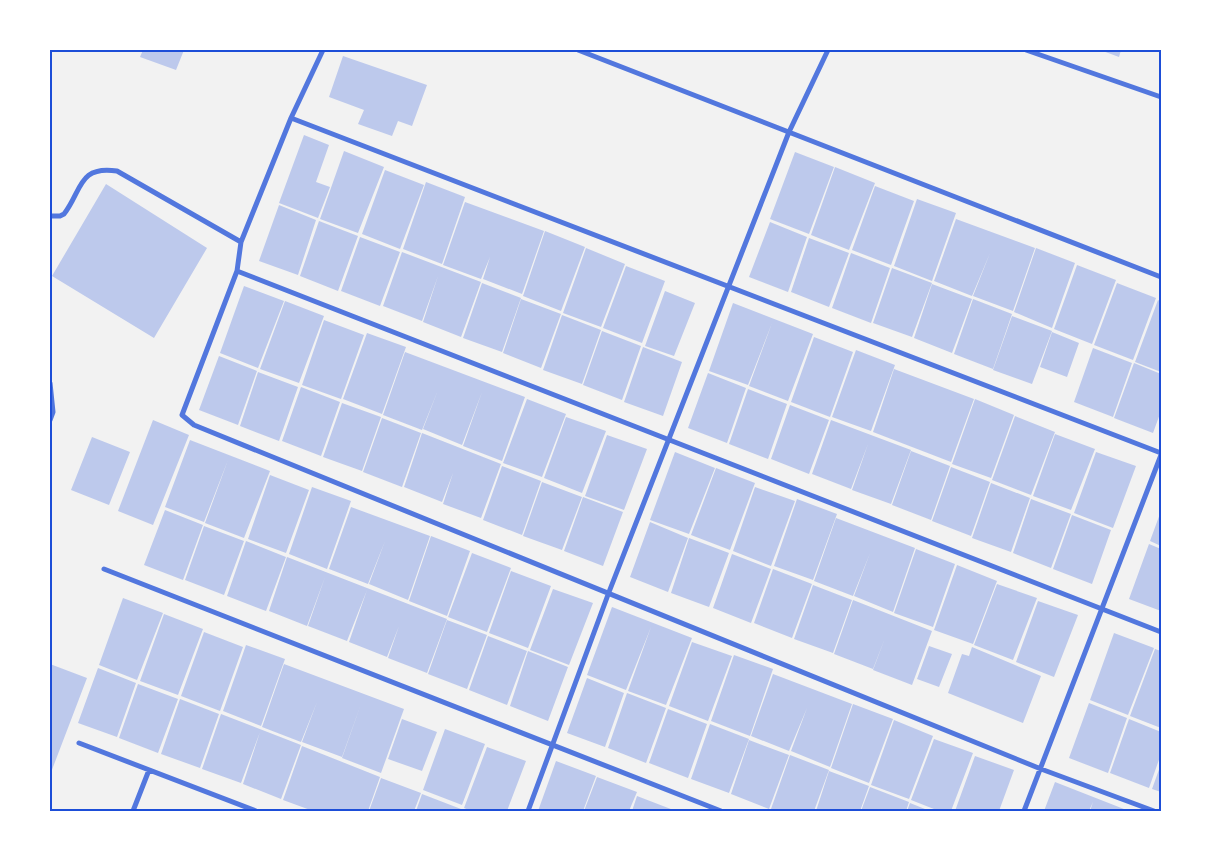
<svg xmlns="http://www.w3.org/2000/svg" width="1211" height="861" font-family="Rubik,sans-serif">
	<style>
		.building { fill: #bdc9ec }
		.lines { fill: none; stroke-linecap: round; stroke-linejoin: round }
		.minor { stroke: #5277de; stroke-width: 5 }
		.neatline { fill: none; stroke: #1d4ed8; stroke-width: 2 }
	</style>
	<rect width="100%" height="100%" fill="#f2f2f2"/>
	<path class="building" d="M 143,50 L 184,50 L 176,70 L 140,57 Z
		M 1100,50 L 1121,50 L 1119,57 Z
		M 343,56 L 427,85 L 412,126 L 398,121 L 392,136 L 358,124 L 364,110 L 329,97 Z
		M 304,135 L 329,145 L 316,182 L 330,187 L 318,218 L 279,203 Z
		M 344,151 L 384,167 L 358,233 L 320,219 Z
		M 795,152 L 834,167 L 809,234 L 770,219 Z
		M 835,167 L 875,183 L 849,250 L 811,235 Z
		M 385,170 L 424,185 L 400,249 L 362,234 Z
		M 426,182 L 465,197 L 442,264 L 403,249 Z
		M 106,184 L 207,248 L 154,338 L 52,276 Z
		M 875,186 L 914,201 L 891,265 L 852,250 Z
		M 917,199 L 956,213 L 932,281 L 894,266 Z
		M 465,202 L 544,231 L 522,294 L 483,279 L 490,257 L 481,279 L 443,265 Z
		M 279,205 L 316,220 L 298,275 L 259,261 Z
		M 956,219 L 1035,248 L 1013,311 L 973,296 L 990,253 L 972,296 L 934,281 Z
		M 319,221 L 358,236 L 338,291 L 300,276 Z
		M 770,222 L 807,237 L 788,292 L 749,277 Z
		M 545,231 L 585,247 L 561,311 L 523,296 Z
		M 360,237 L 400,252 L 380,306 L 341,291 Z
		M 809,238 L 849,253 L 829,307 L 791,292 Z
		M 586,248 L 625,264 L 601,327 L 563,313 Z
		M 1036,248 L 1075,263 L 1052,328 L 1014,312 Z
		M 402,252 L 481,282 L 461,337 L 423,322 L 438,276 L 422,321 L 383,306 Z
		M 851,253 L 890,268 L 871,323 L 832,308 Z
		M 1077,265 L 1116,280 L 1092,344 L 1054,329 Z
		M 626,266 L 665,281 L 642,343 L 603,328 Z
		M 892,268 L 932,283 L 912,337 L 873,323 Z
		M 482,283 L 521,298 L 502,352 L 463,338 Z
		M 1117,283 L 1156,298 L 1133,360 L 1094,345 Z
		M 932,284 L 972,299 L 952,353 L 914,338 Z
		M 244,286 L 284,301 L 258,368 L 220,353 Z
		M 665,291 L 695,303 L 674,356 L 645,346 Z
		M 521,299 L 561,314 L 541,368 L 503,353 Z
		M 973,299 L 1012,314 L 993,369 L 954,354 Z
		M 1158,300 L 1161,302 L 1161,372 L 1135,362 Z
		M 285,301 L 324,316 L 299,383 L 260,369 Z
		M 733,303 L 813,334 L 788,401 L 749,386 L 772,323 L 748,385 L 709,371 Z
		M 562,315 L 601,330 L 582,384 L 543,370 Z
		M 1012,316 L 1052,331 L 1032,384 L 993,370 Z
		M 324,320 L 364,335 L 341,399 L 302,385 Z
		M 602,331 L 641,346 L 622,400 L 583,385 Z
		M 1052,332 L 1079,343 L 1067,377 L 1040,367 Z
		M 367,333 L 406,347 L 382,414 L 343,399 Z
		M 814,337 L 853,352 L 830,417 L 791,402 Z
		M 643,347 L 682,362 L 663,416 L 624,402 Z
		M 1093,348 L 1132,363 L 1113,417 L 1074,402 Z
		M 856,350 L 895,365 L 871,431 L 832,417 Z
		M 405,352 L 525,397 L 502,461 L 463,446 L 482,392 L 462,445 L 423,429 L 438,390 L 422,430 L 383,415 Z
		M 219,356 L 257,371 L 238,425 L 199,410 Z
		M 1134,363 L 1161,374 L 1161,411 L 1153,433 L 1114,418 Z
		M 894,369 L 974,399 L 951,462 L 873,432 Z
		M 258,372 L 298,387 L 279,441 L 240,426 Z
		M 708,373 L 746,388 L 727,443 L 688,428 Z
		M 301,387 L 340,402 L 321,456 L 282,441 Z
		M 748,389 L 787,404 L 768,459 L 729,444 Z
		M 527,399 L 566,414 L 542,477 L 503,463 Z
		M 975,399 L 1014,415 L 991,478 L 952,464 Z
		M 342,403 L 381,417 L 362,471 L 323,457 Z
		M 790,405 L 829,420 L 809,474 L 771,459 Z
		M 1015,416 L 1055,432 L 1031,495 L 992,480 Z
		M 566,417 L 606,431 L 582,493 L 544,478 Z
		M 382,418 L 421,433 L 402,487 L 363,472 Z
		M 153,420 L 189,435 L 153,525 L 118,511 Z
		M 831,420 L 911,450 L 891,504 L 852,490 L 868,444 L 851,489 L 812,474 Z
		M 422,433 L 501,464 L 481,518 L 443,504 L 453,473 L 442,502 L 404,487 Z
		M 1055,434 L 1095,449 L 1071,510 L 1033,496 Z
		M 607,435 L 647,449 L 624,510 L 585,496 Z
		M 92,437 L 130,452 L 109,505 L 71,490 Z
		M 190,440 L 270,471 L 244,538 L 205,523 L 228,460 L 204,522 L 165,507 Z
		M 911,451 L 950,466 L 931,520 L 892,505 Z
		M 675,452 L 715,468 L 689,534 L 650,520 Z
		M 1096,452 L 1136,466 L 1113,528 L 1074,513 Z
		M 502,466 L 541,481 L 522,535 L 483,520 Z
		M 951,467 L 990,482 L 971,536 L 932,521 Z
		M 716,468 L 755,483 L 730,550 L 691,535 Z
		M 270,475 L 309,490 L 286,553 L 248,539 Z
		M 542,482 L 582,497 L 562,550 L 523,536 Z
		M 991,483 L 1030,498 L 1011,552 L 972,538 Z
		M 312,487 L 351,501 L 327,569 L 289,554 Z
		M 755,487 L 795,501 L 771,566 L 733,551 Z
		M 583,497 L 623,512 L 603,566 L 564,551 Z
		M 797,499 L 837,514 L 813,580 L 774,566 Z
		M 1031,499 L 1071,514 L 1051,568 L 1013,553 Z
		M 351,507 L 430,536 L 408,600 L 369,584 L 385,541 L 368,584 L 329,569 Z
		M 165,510 L 203,525 L 183,580 L 144,565 Z
		M 1161,511 L 1161,546 L 1150,541 Z
		M 1072,515 L 1111,530 L 1092,584 L 1053,569 Z
		M 836,518 L 915,548 L 893,612 L 854,596 L 870,553 L 853,596 L 814,581 Z
		M 650,522 L 688,538 L 668,592 L 630,577 Z
		M 204,526 L 244,541 L 224,595 L 185,580 Z
		M 431,536 L 470,551 L 447,616 L 409,601 Z
		M 689,538 L 729,553 L 709,607 L 671,593 Z
		M 246,541 L 286,557 L 266,611 L 227,596 Z
		M 1149,544 L 1161,549 L 1161,611 L 1129,599 Z
		M 916,549 L 955,564 L 933,627 L 894,613 Z
		M 472,553 L 511,568 L 487,632 L 448,617 Z
		M 732,554 L 771,569 L 751,623 L 713,608 Z
		M 287,557 L 447,619 L 427,673 L 388,658 L 399,626 L 387,657 L 349,642 L 367,590 L 347,641 L 308,626 L 325,577 L 307,626 L 269,611 Z
		M 957,565 L 997,581 L 973,644 L 934,630 Z
		M 773,569 L 812,584 L 792,638 L 754,623 Z
		M 511,571 L 551,586 L 528,648 L 489,633 Z
		M 997,584 L 1037,598 L 1013,660 L 974,645 Z
		M 813,585 L 852,600 L 833,653 L 794,639 Z
		M 553,589 L 593,603 L 569,665 L 530,650 Z
		M 123,598 L 163,613 L 137,680 L 99,665 Z
		M 853,600 L 932,631 L 912,685 L 873,670 L 885,638 L 873,669 L 834,654 Z
		M 1038,601 L 1078,615 L 1054,677 L 1016,662 Z
		M 612,607 L 692,638 L 666,705 L 628,691 L 651,627 L 626,690 L 587,675 Z
		M 164,614 L 203,629 L 178,695 L 140,681 Z
		M 447,620 L 487,635 L 467,689 L 428,674 Z
		M 204,632 L 243,647 L 220,711 L 181,696 Z
		M 1114,633 L 1154,648 L 1128,715 L 1090,700 Z
		M 488,636 L 527,651 L 507,705 L 469,690 Z
		M 692,642 L 732,656 L 708,721 L 669,706 Z
		M 246,645 L 285,659 L 261,726 L 223,711 Z
		M 929,646 L 952,654 L 939,687 L 917,679 Z
		M 972,647 L 1041,676 L 1023,723 L 948,693 L 962,654 L 969,656 Z
		M 1155,649 L 1161,651 L 1161,728 L 1130,716 Z
		M 528,651 L 568,667 L 548,721 L 510,706 Z
		M 734,655 L 773,669 L 750,736 L 711,721 Z
		M 50,664 L 87,678 L 50,775 Z
		M 284,664 L 404,709 L 381,773 L 342,758 L 361,704 L 342,757 L 302,742 L 317,702 L 301,742 L 262,727 Z
		M 98,668 L 136,683 L 117,737 L 78,723 Z
		M 773,674 L 852,704 L 830,767 L 791,751 L 807,708 L 789,751 L 751,736 Z
		M 587,678 L 624,693 L 605,747 L 567,733 Z
		M 138,684 L 178,699 L 158,753 L 119,738 Z
		M 627,693 L 666,708 L 646,763 L 608,748 Z
		M 180,699 L 219,714 L 200,768 L 161,754 Z
		M 1089,703 L 1127,718 L 1108,773 L 1069,758 Z
		M 853,704 L 893,719 L 869,783 L 831,768 Z
		M 668,709 L 707,724 L 688,778 L 649,763 Z
		M 221,714 L 301,745 L 281,799 L 243,784 L 260,732 L 241,783 L 202,769 Z
		M 402,719 L 437,732 L 422,771 L 388,759 Z
		M 1129,719 L 1161,732 L 1161,754 L 1149,788 L 1110,773 Z
		M 894,720 L 933,736 L 909,799 L 871,785 Z
		M 710,724 L 749,739 L 729,793 L 691,779 Z
		M 445,729 L 485,744 L 462,805 L 423,790 Z
		M 934,739 L 973,753 L 951,811 L 939,811 L 911,800 Z
		M 749,740 L 789,755 L 769,809 L 731,794 Z
		M 302,746 L 380,777 L 368,811 L 313,811 L 283,800 Z
		M 487,747 L 526,761 L 507,811 L 471,811 L 464,808 Z
		M 790,755 L 829,770 L 814,811 L 775,811 L 771,809 Z
		M 975,756 L 1014,770 L 999,811 L 955,811 Z
		M 556,761 L 596,776 L 583,811 L 538,811 Z
		M 1161,764 L 1161,792 L 1152,789 Z
		M 829,771 L 869,786 L 860,811 L 816,811 Z
		M 597,777 L 637,792 L 629,811 L 584,811 Z
		M 381,778 L 421,793 L 414,811 L 369,811 Z
		M 1055,782 L 1129,811 L 1090,811 L 1093,802 L 1089,811 L 1044,811 Z
		M 870,787 L 909,802 L 906,811 L 861,811 Z
		M 422,794 L 461,809 L 460,811 L 416,811 Z
		M 637,796 L 676,811 L 632,811 Z
		M 910,803 L 930,811 L 907,811 Z"/>
	<g class="lines">
		<path class="minor" d="M 323,50 L 291,118 L 241,242 L 237,271 L 182,415 L 194,425 L 1041,769 L 1154,811
			M 578,50 L 1161,277
			M 1026,50 L 1161,97
			M 291,118 L 1161,453
			M 50,216 L 60,216 L 64,214 C 82,191 78,165 117,171 L 241,242
			M 237,271 L 1161,632
			M 50,383 L 53,412 L 50,420
			M 104,569 L 721,811
			M 79,743 L 256,811
			M 133,811 L 149,770
			M 528,811 L 609,592 L 789,132 L 828,50
			M 1024,811 L 1161,455"/>
	</g>
	<rect width="1211" height="861" fill="none" stroke="#ffffff" stroke-width="102"/>
	<rect x="51" y="51" width="1109" height="759" class="neatline"/>
</svg>
